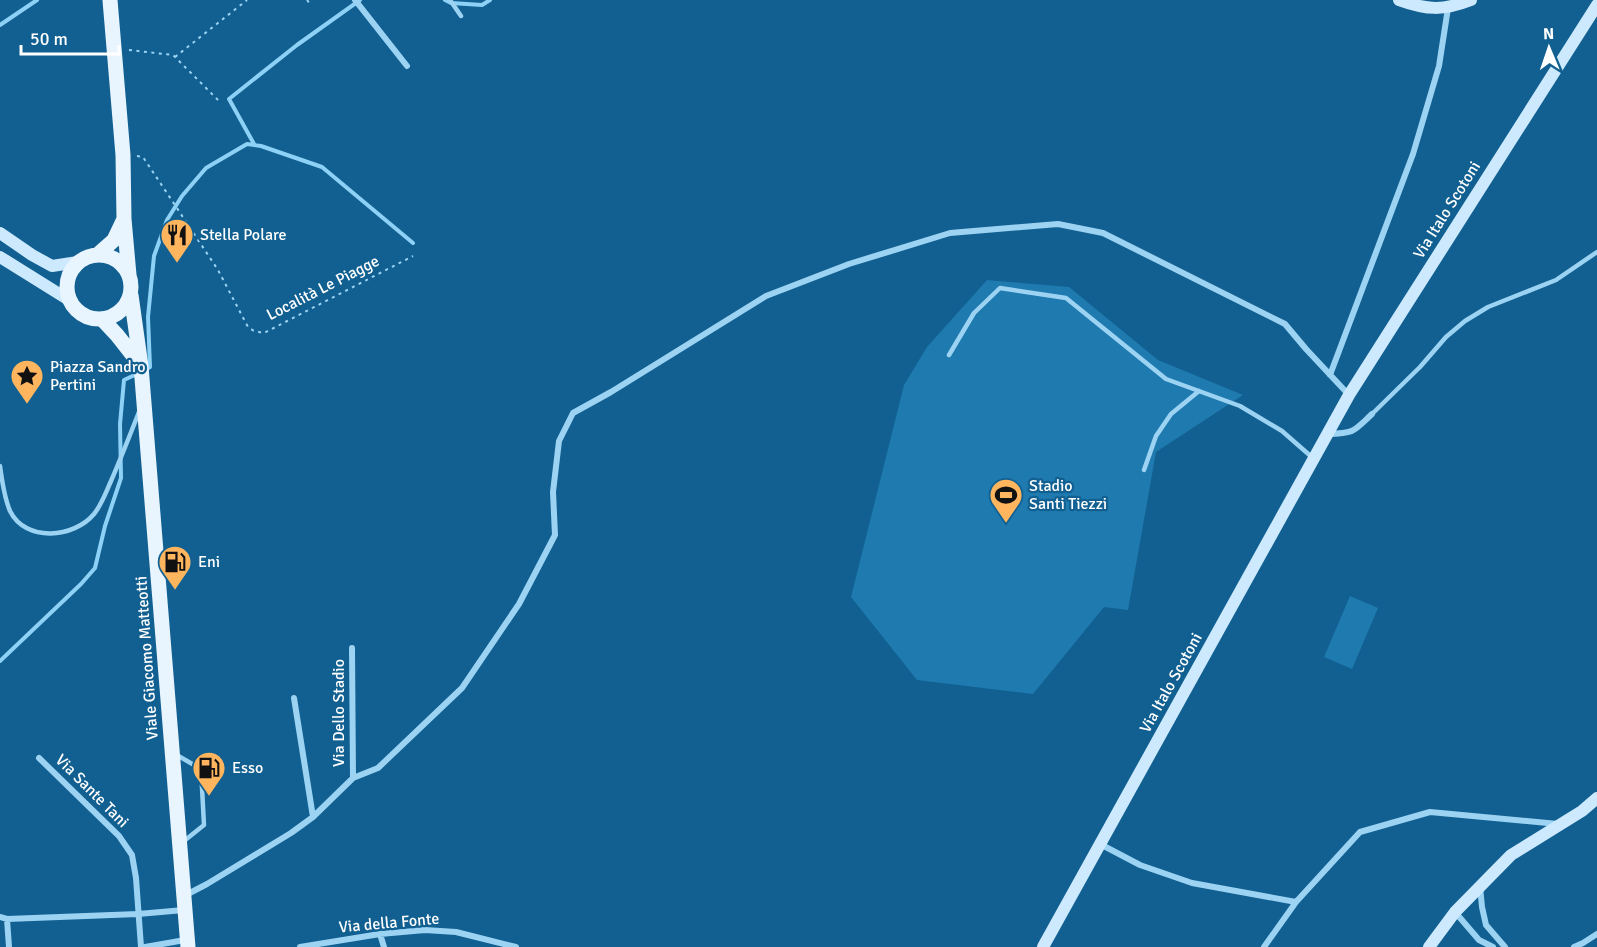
<svg xmlns="http://www.w3.org/2000/svg" width="1597" height="947" font-family="Signika,sans-serif">
	<style>
		.green { fill: #1f7aaf }
		.lines { fill: none; stroke-linecap: round; stroke-linejoin: round }
		.stream { stroke: #8ed1f6; stroke-width: 4 }
		.path { stroke: #9cd3f3; stroke-width: 2; stroke-dasharray: 3 4.5; stroke-linecap: butt }
		.lane { stroke: #9cd3f3; stroke-width: 4.5 }
		.street { stroke: #9cd3f3; stroke-width: 6 }
		.secondary { stroke: #cce9fd; stroke-width: 12 }
		.primary { stroke: #e8f5ff; stroke-width: 15 }
		.labels { text-anchor: middle; dominant-baseline: central; stroke-width: 4.5; stroke-linejoin: round; paint-order: stroke }
		.street-label { font-size: 16px; fill: #fff; stroke: #116091 }
		.poi-label { font-size: 16px; fill: #fff; stroke: #116091; text-anchor: start }
	</style>
	<rect width="100%" height="100%" fill="#116091"/>
	<path class="green" d="M 987,280 L 1069,287 L 1158,360 L 1243,395 L 1156,452 L 1128,610 L 1104,607 L 1033,694 L 917,680 L 851,597 L 904,385 L 927,347 Z
		M 1350,596 L 1378,608 L 1352,669 L 1324,657 Z"/>
	<g class="lines">
		<path class="stream" d="M 445,0 L 451,3 L 482,5 L 490,0
			M 0,25 L 37,0
			M 254,144 L 229,99 L 297,45 L 360,0
			M 145,370 L 150,367 L 148,317 L 154,256 L 167,220 L 182,196 L 206,168 L 247,144 L 261,146 L 322,167 L 413,243
			M 0,661 L 81,584 L 95,568 L 105,526 L 121,478 L 120,424 L 124,380 L 139,373"/>
		<path class="path" d="M 307,0 L 310,4
			M 129,50 L 173,55 L 221,103
			M 175,57 L 247,0
			M 137,156 L 143,157 L 218,270 L 248,327 L 254,331 L 264,333 L 413,256"/>
		<path class="lane" d="M 450,0 L 461,16
			M 949,355 L 974,313 L 1000,288 L 1066,298 L 1166,379 L 1240,406 L 1282,431 L 1314,459
			M 1372,414 L 1420,367 L 1446,337 L 1465,321 L 1488,307 L 1556,280 L 1597,252
			M 0,466 C 2,481 4,497 10,511 C 26,543 74,538 94,514 C 102,504 106,492 111,481 C 121,458 130,435 139,412
			M 1144,470 L 1156,436 L 1171,414 L 1199,391
			M 175,754 L 201,769 L 204,825 L 184,841"/>
		<path class="street" d="M 355,0 L 407,66
			M 1330,375 L 1413,154 L 1439,66 L 1448,8
			M 1328,434 C 1355,433 1353,432 1372,414
			M 352,648 L 353,778
			M 294,698 L 313,817
			M 39,758 L 119,836 L 132,855 L 136,878 L 141,947
			M 1100,844 L 1140,865 L 1192,883 L 1296,902
			M 1480,886 L 1482,907 L 1486,925 L 1505,947
			M 184,896 L 207,884 L 291,833 L 313,817 L 353,778 L 378,768 L 462,688 L 519,604 L 555,535 L 553,492 L 559,441 L 573,413 L 611,392 L 766,296 L 849,264 L 950,233 L 1058,224 L 1103,233 L 1285,324 L 1306,349 L 1349,395
			M 1455,912 L 1479,940 L 1493,947
			M 0,917 L 7,919 L 138,914 L 184,910
			M 7,919 L 9,947
			M 380,934 L 384,947
			M 145,947 L 185,940
			M 300,947 L 380,934 L 425,930 L 456,932 L 516,947
			M 1264,947 L 1296,902 L 1360,832 L 1430,812 L 1558,824
			M 1574,947 L 1583,943 L 1597,934"/>
		<path class="secondary" d="M 1399,0 C 1427,10 1443,11 1471,0
			M 0,233 L 32,255 L 52,266 L 78,262
			M 0,257 L 69,300
			M 1043,947 L 1349,395 L 1597,5
			M 1429,947 L 1455,912 L 1511,855 L 1582,811 L 1597,798"/>
		<path class="primary" d="M 110,0 L 123,155 L 124,219 L 129,275
			M67 287a32 32 0 1 1 64 0a32 32 0 1 1-64 0Z
			M 97,255 L 114,240 L 124,219
			M 131,295 L 141,366 L 188,947
			M 102,319 L 117,335 L 139,363"/>
	</g>
	<defs>
		<g id="restaurant-pin" transform="scale(1.725)"><path d="M0 17L-7.5 6A9.5 9.5 0 1 1 7.5 6Z" fill="#ffb45e" stroke="#116091"/><path d="M-5-6h1v4h1v-4h1v4h1v-4h1v5L-1.5 .5V6h-2V.5L-5-1ZM5-6V6H3V1.5H1.5Q1.5-4 5-6Z" fill="#111"/></g>
		<g id="sight-pin" transform="scale(1.725)"><path d="M0 17L-7.5 6A9.5 9.5 0 1 1 7.5 6Z" fill="#ffb45e" stroke="#116091"/><path d="M0-6L1.8-2.2L6-1.7L2.9 1.2L3.7 5.4L0 3.3L-3.7 5.4L-2.9 1.2L-6-1.7L-1.8-2.2Z" fill="#111"/></g>
		<g id="stadium-pin" transform="scale(1.725)"><path d="M0 17L-7.5 6A9.5 9.5 0 1 1 7.5 6Z" fill="#ffb45e" stroke="#116091"/><path d="M0-5a6.5 5 0 1 0 0 10a6.5 5 0 1 0 0-10ZM-3.5-1.8h7v3.6h-7Z" fill="#111"/></g>
		<g id="fuel-pin" transform="scale(1.725)"><path d="M0 17L-7.5 6A9.5 9.5 0 1 1 7.5 6Z" fill="#ffb45e" stroke="#116091"/><path d="M-5.5-6h7V0h2V4h1.3V-2.5L3-4.5l.8-.8L6-3V5H2.5V1h-1V6h-7ZM-4.2-4.7v3.2H.2V-4.7Z" fill="#111"/></g>
	</defs>
	<g fill-rule="evenodd">
		<use href="#restaurant-pin" x="177" y="235"/>
		<use href="#sight-pin" x="27" y="376"/>
		<use href="#stadium-pin" x="1006" y="495"/>
		<use href="#fuel-pin" x="175" y="562"/>
		<use href="#fuel-pin" x="209" y="768"/>
	</g>
	<g class="labels">
		<g class="street-label">
			<text transform="translate(1447 210) rotate(-58)">Via Italo Scotoni</text>
			<text transform="translate(323 288) rotate(-27)">Località Le Piagge</text>
			<text transform="translate(147 658) rotate(-94)">Viale Giacomo Matteotti</text>
			<text transform="translate(1171 683) rotate(-61)">Via Italo Scotoni</text>
			<text transform="translate(339 713) rotate(-90)">Via Dello Stadio</text>
			<text transform="translate(92 791) rotate(45)">Via Sante Tani</text>
			<text transform="translate(389 923) rotate(-5)">Via della Fonte</text>
		</g>
		<g class="poi-label">
			<text x="200" y="235">Stella Polare</text>
			<text x="50" y="367">Piazza Sandro<tspan x="50" dy="18">Pertini</tspan></text>
			<text x="1029" y="486">Stadio<tspan x="1029" dy="18">Santi Tiezzi</tspan></text>
			<text x="198" y="562">Eni</text>
			<text x="232" y="768">Esso</text>
		</g>
	</g>
	<g transform="translate(1549 48) rotate(358)" stroke="#116091" stroke-width="4.5" paint-order="stroke">
	<path d="M0-4.5L10 22L0 15L-10 22Z" fill="#ffffff"/>
	<text y="-9" font-size="16" font-weight="bold" text-anchor="middle" fill="#ffffff">N</text>
	</g>
	<path d="M21 45v9h98v-9" fill="none" stroke="#ffffff" stroke-width="3"/>
	<text x="30" y="45" font-size="18" fill="#ffffff" stroke="#116091" stroke-width="4.5" paint-order="stroke">50 m</text>
</svg>
